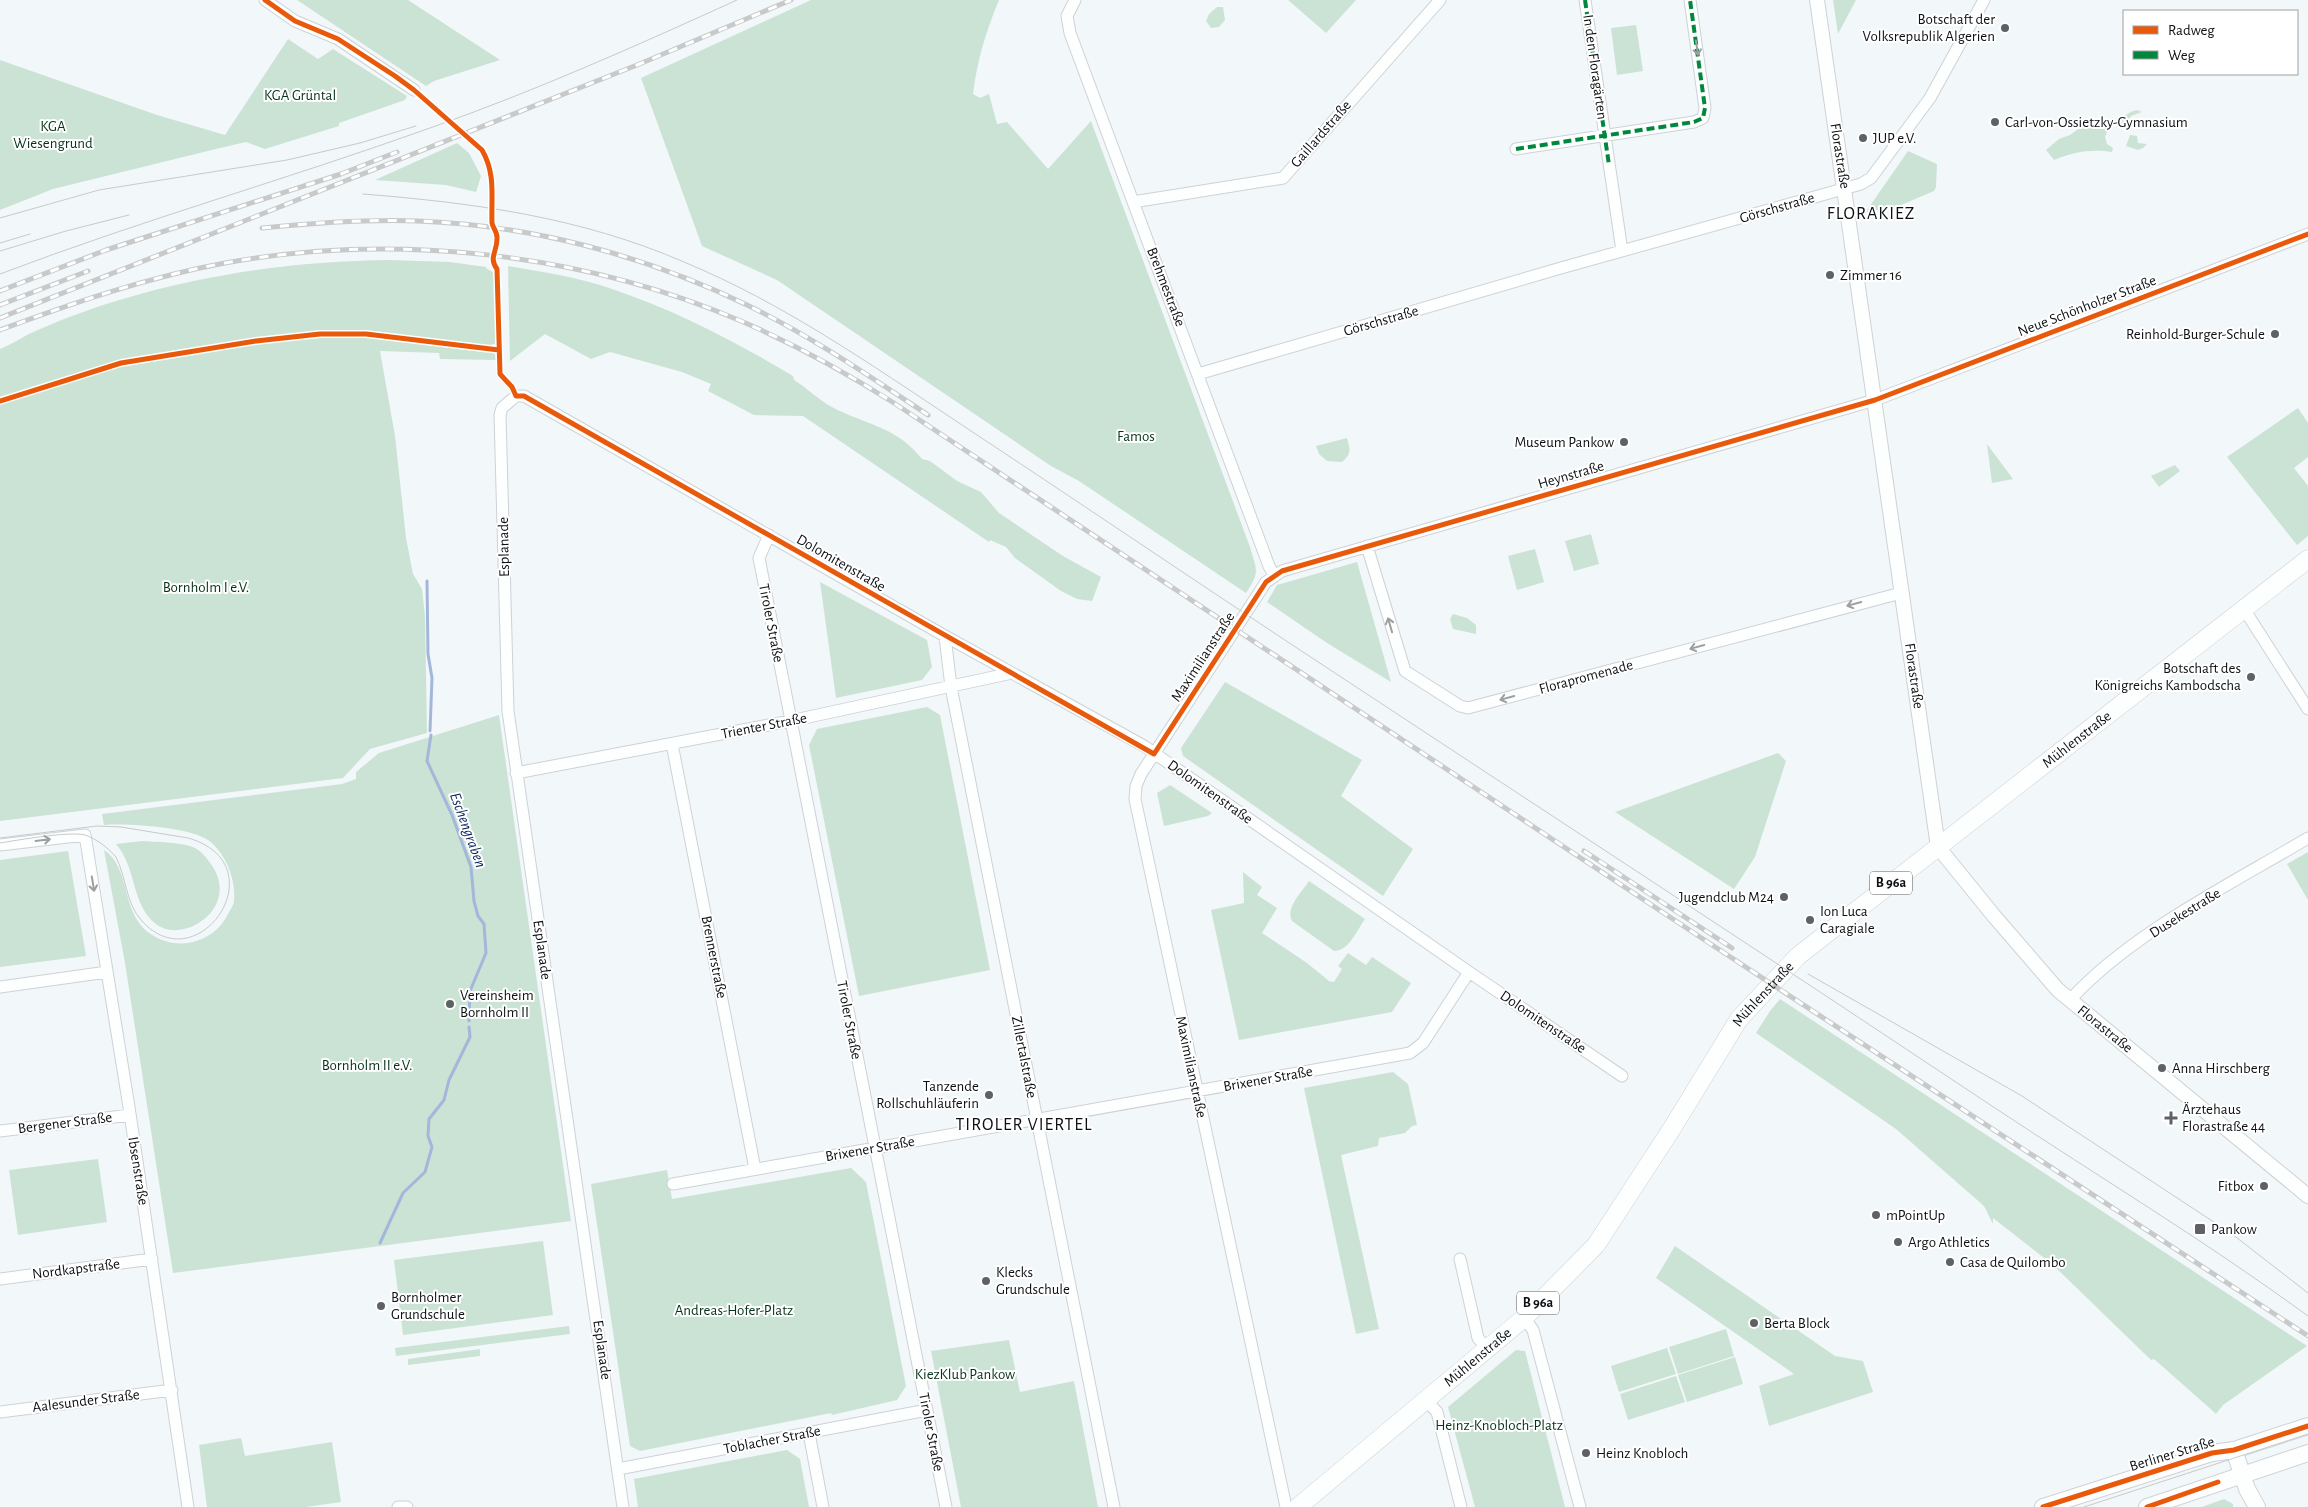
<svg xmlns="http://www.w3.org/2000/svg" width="2308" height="1507" font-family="'Alegreya Sans',sans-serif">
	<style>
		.green { fill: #cbe3d5 }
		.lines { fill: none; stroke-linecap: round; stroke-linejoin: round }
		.stream { stroke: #a3b7da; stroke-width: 3 }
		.minor-casing { stroke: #ced2d5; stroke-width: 13 }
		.tertiary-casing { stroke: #ced2d5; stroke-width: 16 }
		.secondary-casing { stroke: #ced2d5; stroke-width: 18 }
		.primary-casing { stroke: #ced2d5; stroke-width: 19 }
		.minor { stroke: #fdfefe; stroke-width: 11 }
		.tertiary { stroke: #fdfefe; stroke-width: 14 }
		.secondary { stroke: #fdfefe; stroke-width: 16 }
		.primary { stroke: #fdfefe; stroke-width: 18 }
		.tram { stroke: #c8caca; stroke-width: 1 }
		.rail-casing { stroke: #c8caca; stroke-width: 5 }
		.rail { stroke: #fff; stroke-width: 3; stroke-dasharray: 9; stroke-linecap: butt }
		.quiet { stroke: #00873e; stroke-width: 4; stroke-dasharray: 8 4; stroke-linecap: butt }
		.cycleway-casing { stroke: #fff; stroke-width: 8 }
		.cycleway { stroke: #e8590c; stroke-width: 5 }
		.oneway { stroke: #9d9fa0 }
		.poi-dot { fill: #5e6264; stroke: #fff; stroke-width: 2 }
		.labels { text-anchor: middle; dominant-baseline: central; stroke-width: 4; stroke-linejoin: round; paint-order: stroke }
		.shield { fill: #fff; stroke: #56585a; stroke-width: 1 }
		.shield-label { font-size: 14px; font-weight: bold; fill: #0e1114 }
		.poi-label { font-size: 15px; fill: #0e1114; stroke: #fff; text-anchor: start }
		.street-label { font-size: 15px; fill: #0e1114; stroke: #fff }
		.park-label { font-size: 15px; fill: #07331a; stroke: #fff }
		.water-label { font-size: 16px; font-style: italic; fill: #09235d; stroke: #fff }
		.quarter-label { font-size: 18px; letter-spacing: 1px; fill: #0e1114; stroke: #fff }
	</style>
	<rect width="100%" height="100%" fill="#f2f7fa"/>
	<path class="green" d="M 297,0 L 408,0 L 500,60 L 434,81 L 426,86 Z
		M 811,0 L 999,0 C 986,31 977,61 973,94 L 980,98 L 989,94 L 997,124 L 1007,122 L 1048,169 L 1091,121 L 1250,547 C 1257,571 1260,572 1246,593 L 1079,481 L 1051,466 L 777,280 L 702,246 L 641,78 Z
		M 1288,0 L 1356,0 L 1326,33 Z
		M 1833,0 L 1856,0 L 1838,34 Z
		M 1217,7 L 1223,7 L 1225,20 L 1219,27 L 1211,28 L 1206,21 L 1209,14 Z
		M 1636,25 L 1643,71 L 1617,75 L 1611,28 Z
		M 288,39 L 318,59 L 333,49 L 407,96 L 405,100 L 339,123 L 339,126 L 265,149 L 246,142 L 220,148 L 53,189 L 0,210 L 0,60 L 157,115 L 225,135 Z
		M 2137,110 L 2142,112 L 2131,116 L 2128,120 L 2133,125 L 2129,130 L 2121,124 C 2123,115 2129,112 2137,110 Z
		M 2092,119 L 2101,119 L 2109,127 L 2105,137 L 2107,144 L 2113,148 L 2112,152 C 2090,149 2074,152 2054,160 L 2046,150 L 2059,139 L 2070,135 Z
		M 2130,135 L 2137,136 L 2138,143 L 2147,144 L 2143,148 L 2138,150 L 2126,146 Z
		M 457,143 L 469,153 L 481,176 L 476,192 L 446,185 L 375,180 Z
		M 1908,151 L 1937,164 L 1936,187 L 1934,191 L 1901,205 L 1865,213 Z
		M 390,260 L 450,262 L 486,267 L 487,269 L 493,272 L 495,281 L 497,343 L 487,346 L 488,350 L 495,353 L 496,360 L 440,359 L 439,353 L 380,351 L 395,436 L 406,538 L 413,574 L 422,589 L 425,616 L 427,733 L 370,749 L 343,778 L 0,821 L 0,349 C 10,345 18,340 27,335 C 57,321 91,308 123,299 C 210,273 299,261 390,260 Z
		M 508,266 C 543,272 578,277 612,289 C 675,310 736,342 793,376 L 794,380 C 807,388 819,400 832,407 C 866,425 896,426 922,459 L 930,461 L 957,481 L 981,492 L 999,513 L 1063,556 L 1101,577 L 1092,601 L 1077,599 L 1061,591 L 1015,558 L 1006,547 L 990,540 L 989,542 L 803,416 L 754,415 L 708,391 L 711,384 L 682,372 L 610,352 L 591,359 L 545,334 L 510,361 Z
		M 2298,408 L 2308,423 L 2308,457 L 2294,468 L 2308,486 L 2308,536 L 2297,545 L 2227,457 Z
		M 1347,438 C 1350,449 1352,454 1342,462 L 1327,461 L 1319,454 L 1316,446 Z
		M 1987,444 L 2013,479 L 1992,483 Z
		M 2175,465 L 2180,471 L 2159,487 L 2151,476 Z
		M 1591,534 L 1599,564 L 1574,571 L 1565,541 Z
		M 1535,549 L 1544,582 L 1517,590 L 1508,556 Z
		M 1357,562 L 1391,682 L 1327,643 L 1267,602 L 1277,585 Z
		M 820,582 L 927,640 L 932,667 L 922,680 L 836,698 Z
		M 1453,614 L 1467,618 L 1476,625 L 1476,634 L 1453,629 L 1450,619 Z
		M 1225,682 L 1362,760 L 1341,796 L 1413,849 L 1383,896 L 1183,756 L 1181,748 Z
		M 927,707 L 940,715 L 990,970 L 859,996 L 809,745 L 817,729 Z
		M 499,715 L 571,1221 L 173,1273 L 125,963 L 104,850 C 133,870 119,916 154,936 C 180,952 215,941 228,914 C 230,910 234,905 234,900 C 236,879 225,852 208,840 C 189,827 127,823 104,825 L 102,814 L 342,784 L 356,779 L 356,772 L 379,753 Z
		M 1778,753 L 1786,761 L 1755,857 L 1734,889 L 1615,812 Z
		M 1170,785 L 1212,813 L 1208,816 L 1164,826 L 1157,793 Z
		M 142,841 C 156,842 183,842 195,848 C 203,852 208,860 213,867 C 239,909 183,945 156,924 C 131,905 137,868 116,844 Z
		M 68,851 L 86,956 L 0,967 L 0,860 Z
		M 2308,852 L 2308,900 L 2287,864 Z
		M 1243,872 L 1262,887 L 1257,895 L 1277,908 L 1262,933 L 1307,963 L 1329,981 L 1334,982 L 1342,969 L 1338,966 L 1348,953 L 1366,965 L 1372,957 L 1411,983 L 1392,1012 L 1239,1040 L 1211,910 L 1244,903 Z
		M 1309,881 L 1365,919 C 1357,930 1349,951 1334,951 L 1292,921 C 1285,908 1302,892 1309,881 Z
		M 1780,999 L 2307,1346 L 2223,1405 L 2216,1414 L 2214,1412 L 2154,1359 L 2151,1360 L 2053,1265 L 1993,1218 L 1993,1224 L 1984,1206 L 1896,1129 L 1756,1033 L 1770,1011 Z
		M 1393,1072 L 1408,1084 L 1417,1125 L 1412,1126 L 1405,1133 L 1379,1138 L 1378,1146 L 1341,1155 L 1379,1329 L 1356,1334 L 1304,1088 Z
		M 98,1159 L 107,1222 L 18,1235 L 9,1170 Z
		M 851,1168 L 866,1182 L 906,1386 L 897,1400 L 832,1415 L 831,1413 L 640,1451 L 630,1446 L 591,1184 L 667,1170 L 672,1199 Z
		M 543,1241 L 553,1315 L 403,1335 L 394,1260 Z
		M 1675,1246 L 1835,1356 L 1863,1361 L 1873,1392 L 1769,1426 L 1759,1386 L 1794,1374 L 1656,1278 Z
		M 569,1326 L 570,1334 L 396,1356 L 395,1348 Z
		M 1726,1329 L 1734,1356 L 1678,1374 L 1669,1347 Z
		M 1009,1340 L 1020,1392 L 1074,1381 L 1098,1507 L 961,1507 L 931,1351 Z
		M 1667,1348 L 1676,1374 L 1619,1392 L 1611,1366 Z
		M 480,1349 L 480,1356 L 408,1365 L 408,1359 Z
		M 1516,1350 L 1525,1351 L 1565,1507 L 1475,1507 L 1448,1407 Z
		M 1735,1357 L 1743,1384 L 1687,1402 L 1678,1375 Z
		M 1676,1376 L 1685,1402 L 1628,1420 L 1620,1394 Z
		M 241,1438 L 245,1456 L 332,1442 L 341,1502 L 306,1507 L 207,1507 L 199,1445 Z
		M 787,1450 L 800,1459 L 809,1507 L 638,1507 L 634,1479 Z
		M 2224,1499 L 2233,1504 L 2233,1507 L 2202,1507 Z"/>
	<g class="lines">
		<path class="stream" d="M 427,581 L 428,654 L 432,678 L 430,731
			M 431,735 L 427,761 L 452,815 L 471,867 L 474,901 L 478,916 L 484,924 L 486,953 L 470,991 L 469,1021
			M 380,1243 L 403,1193 L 425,1172 L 432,1147 L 428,1136 L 429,1119 L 444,1100 L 449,1080 L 470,1037 L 469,1027"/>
		<g class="minor-casing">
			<path id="minor" d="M 265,0 L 295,21 L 338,39 L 414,90
				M 1075,0 L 1067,16 L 1070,33 L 1269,566 L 1274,575
				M 1585,0 L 1622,251
				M 1516,149 L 1694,122 L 1703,118 L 1705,108 L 1690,0
				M 1133,202 L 1283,178 L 1440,0
				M 1198,374 L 1561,268 L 1861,184 L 1871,178 L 1930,98 L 1984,0
				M 769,535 L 759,558 L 946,1507
				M 1367,546 L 1405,671 L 1460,706 L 1468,708 L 1901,593
				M 2244,609 L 2308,709
				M 945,636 L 951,687 L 1114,1507
				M 672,744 L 755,1169
				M 516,773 L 790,721 L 1012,673
				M 0,845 L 85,835 L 129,1107 L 188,1507
				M 0,987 L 107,972
				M 2070,1000 C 2131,933 2231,884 2308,838
				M 0,1131 L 130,1115
				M 673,1184 L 1410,1053 L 1423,1043 L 1469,972
				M 1460,1259 L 1478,1338 L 1487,1349
				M 0,1279 L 152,1259
				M 1524,1318 L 1533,1330 L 1580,1507
				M 1426,1400 L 1437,1412 L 1461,1507
				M 0,1412 L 172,1390
				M 809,1433 L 823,1507
				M 618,1469 L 927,1410
				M 398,1507 L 407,1507
				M 623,1507 L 508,711 L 500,415 L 502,408 L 516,396 L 524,396 L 945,636 L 1144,746 L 1469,972 L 1622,1076
				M 1286,1507 L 1135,799 L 1136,786 L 1141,774 L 1266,582 L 1282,571 L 1875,400 L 2308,234"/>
		</g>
		<g class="tertiary-casing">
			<path id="tertiary" d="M 1817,0 L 1938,847 L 1994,916 L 2058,990 L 2308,1196"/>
		</g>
		<g class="secondary-casing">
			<path id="secondary" d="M 2234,1450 L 2247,1489 L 2257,1507
				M 2043,1507 L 2212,1453 L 2234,1450 L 2308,1426
				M 2147,1507 L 2308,1453"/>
		</g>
		<g class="primary-casing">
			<g id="primary">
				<path id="s1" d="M 1298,1507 L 1524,1318 L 1596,1245 L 1671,1130 L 1739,1019 L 1798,956 L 2308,559"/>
			</g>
		</g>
		<use href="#minor" class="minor"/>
		<use href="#tertiary" class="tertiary"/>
		<use href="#secondary" class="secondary"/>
		<use href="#primary" class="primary"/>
		<path class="tram" d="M 363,194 C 475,203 580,217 684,262 C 783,303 870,364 959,423 C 1073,498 1186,575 1300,650 C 1532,803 1764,954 1995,1108 C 2099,1177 2207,1242 2308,1316
			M 0,218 L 99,190 L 287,160 L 360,143 L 416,126
			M 0,243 L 30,234
			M 0,251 L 66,231 L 129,215
			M 0,274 C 142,220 288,179 430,128 C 535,91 636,46 737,0
			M 0,838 L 97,826 L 121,827 L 188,838 C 280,864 198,985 141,920 C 126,903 126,877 116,857 C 108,848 97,839 85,835 C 70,831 18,840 0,843
			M 1808,974 L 2022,1096 L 2232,1234 L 2308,1293
			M 2084,1507 L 2308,1434"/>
		<g class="rail-casing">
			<path id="rail" d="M 262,228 C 314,223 365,219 417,221 C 531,225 644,255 747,305 C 811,336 869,376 928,415
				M 0,291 L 106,250 L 341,174 L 397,152
				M 0,305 L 88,271
				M 0,318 L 637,65 L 791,0
				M 0,330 C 73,303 148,277 225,263 C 395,232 582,253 741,321 C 794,344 845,372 894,403 L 1697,935 L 2308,1336
				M 1584,851 L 1732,948"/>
		</g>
		<use href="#rail" class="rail"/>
		<path class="quiet" d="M 1585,0 L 1609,165
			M 1516,149 L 1694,122 L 1703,118 L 1705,108 L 1690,0"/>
		<g class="cycleway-casing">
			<path id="cycleway" d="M 265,0 L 295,21 L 338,39 L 395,76 L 414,90 L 482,150 C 496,174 491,197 492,223 C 493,228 497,232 497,237 C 498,251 488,257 497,269 L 500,374 L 512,387 L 516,396 L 524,396 L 1154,754 L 1266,582 L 1282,571 L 1875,400 L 2308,234
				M 0,401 L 121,363 L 256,341 L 320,334 L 366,334 L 499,350
				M 2043,1507 L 2212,1453 L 2234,1450 L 2308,1426
				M 2147,1507 L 2218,1482"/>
		</g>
		<use href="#cycleway" class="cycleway"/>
	</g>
	<defs><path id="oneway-shaft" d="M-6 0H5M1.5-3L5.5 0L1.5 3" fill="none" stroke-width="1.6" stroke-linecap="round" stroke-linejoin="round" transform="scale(1.25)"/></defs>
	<g class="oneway">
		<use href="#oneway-shaft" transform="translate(1697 48) rotate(82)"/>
		<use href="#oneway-shaft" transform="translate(1854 604) rotate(165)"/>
		<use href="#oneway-shaft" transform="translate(1390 625) rotate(-106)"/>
		<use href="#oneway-shaft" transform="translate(1697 647) rotate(165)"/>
		<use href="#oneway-shaft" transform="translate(1507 698) rotate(165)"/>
		<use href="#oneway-shaft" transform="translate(43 840) rotate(-7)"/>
		<use href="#oneway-shaft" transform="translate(93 884) rotate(81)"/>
	</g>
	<g class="poi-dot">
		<circle cx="2005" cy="28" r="5"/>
		<circle cx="1995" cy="122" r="5"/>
		<circle cx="1863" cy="138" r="5"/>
		<circle cx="1830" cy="275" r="5"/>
		<circle cx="2275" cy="334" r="5"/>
		<circle cx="1624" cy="442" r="5"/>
		<circle cx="2251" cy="677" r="5"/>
		<circle cx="1784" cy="897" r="5"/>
		<circle cx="1810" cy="920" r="5"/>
		<circle cx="450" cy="1004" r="5"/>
		<circle cx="2162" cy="1068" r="5"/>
		<circle cx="989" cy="1095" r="5"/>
		<path d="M2168.5 1110.5h5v5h5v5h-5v5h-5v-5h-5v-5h5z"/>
		<circle cx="2264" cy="1186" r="5"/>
		<circle cx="1876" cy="1215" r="5"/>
		<rect x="2194" y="1223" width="12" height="12" rx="2.5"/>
		<circle cx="1898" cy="1242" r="5"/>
		<circle cx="1950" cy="1262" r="5"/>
		<circle cx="986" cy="1281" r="5"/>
		<circle cx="381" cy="1306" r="5"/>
		<circle cx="1754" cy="1323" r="5"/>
		<circle cx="1586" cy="1453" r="5"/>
	</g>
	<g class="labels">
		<g class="shield">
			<rect x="1870" y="871.5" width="42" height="23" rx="4"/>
			<rect x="1517" y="1291.5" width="42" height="23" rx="4"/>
		</g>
		<g class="shield-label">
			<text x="1891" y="883">B 96a</text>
			<text x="1538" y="1303">B 96a</text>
		</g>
		<g class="poi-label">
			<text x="1995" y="19" text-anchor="end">Botschaft der<tspan x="1995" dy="17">Volksrepublik Algerien</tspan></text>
			<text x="2005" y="122">Carl-von-Ossietzky-Gymnasium</text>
			<text x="1873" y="138">JUP e.V.</text>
			<text x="1840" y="275">Zimmer 16</text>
			<text x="2265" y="334" text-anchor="end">Reinhold-Burger-Schule</text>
			<text x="1614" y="442" text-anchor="end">Museum Pankow</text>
			<text x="2241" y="668" text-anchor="end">Botschaft des<tspan x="2241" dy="17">Königreichs Kambodscha</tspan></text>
			<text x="1774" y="897" text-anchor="end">Jugendclub M24</text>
			<text x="1820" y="911">Ion Luca<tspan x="1820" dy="17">Caragiale</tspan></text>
			<text x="460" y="995">Vereinsheim<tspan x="460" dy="17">Bornholm II</tspan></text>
			<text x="2172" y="1068">Anna Hirschberg</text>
			<text x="979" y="1086" text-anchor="end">Tanzende<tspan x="979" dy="17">Rollschuhläuferin</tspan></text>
			<text x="2182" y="1109">Ärztehaus<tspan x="2182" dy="17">Florastraße 44</tspan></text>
			<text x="2254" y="1186" text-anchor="end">Fitbox</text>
			<text x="1886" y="1215">mPointUp</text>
			<text x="2211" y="1229">Pankow</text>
			<text x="1908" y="1242">Argo Athletics</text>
			<text x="1960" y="1262">Casa de Quilombo</text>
			<text x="996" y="1272">Klecks<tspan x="996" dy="17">Grundschule</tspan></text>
			<text x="391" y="1297">Bornholmer<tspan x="391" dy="17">Grundschule</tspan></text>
			<text x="1764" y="1323">Berta Block</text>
			<text x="1596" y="1453">Heinz Knobloch</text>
		</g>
		<g class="street-label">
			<text transform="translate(1595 67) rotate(82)">In den Floragärten</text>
			<text transform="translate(1321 134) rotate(-49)">Gaillardstraße</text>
			<text transform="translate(1840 156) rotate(81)">Florastraße</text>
			<text transform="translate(1777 208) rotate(-16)">Görschstraße</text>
			<text transform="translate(1166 287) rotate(69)">Brehmestraße</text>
			<text transform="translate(2087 306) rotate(-21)">Neue Schönholzer Straße</text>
			<text transform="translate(1381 321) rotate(-16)">Görschstraße</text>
			<text transform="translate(1571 475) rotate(-16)">Heynstraße</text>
			<text transform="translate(504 547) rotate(-91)">Esplanade</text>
			<text transform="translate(841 563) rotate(30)">Dolomitenstraße</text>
			<text transform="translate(771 623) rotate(79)">Tiroler Straße</text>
			<text transform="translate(1203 657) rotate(-57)">Maximilianstraße</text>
			<text transform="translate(1914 676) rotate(82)">Florastraße</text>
			<text transform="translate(1586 677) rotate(-15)">Florapromenade</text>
			<text transform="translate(764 726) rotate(-11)">Trienter Straße</text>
			<text stroke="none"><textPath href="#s1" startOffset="1104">Mühlenstraße</textPath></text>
			<text transform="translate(1210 792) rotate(35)">Dolomitenstraße</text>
			<text transform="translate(2185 913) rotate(-32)">Dusekestraße</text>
			<text transform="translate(542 950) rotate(82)">Esplanade</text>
			<text transform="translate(714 957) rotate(79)">Brennerstraße</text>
			<text stroke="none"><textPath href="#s1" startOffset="699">Mühlenstraße</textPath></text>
			<text transform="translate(849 1020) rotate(79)">Tiroler Straße</text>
			<text transform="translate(1543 1022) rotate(34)">Dolomitenstraße</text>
			<text transform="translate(2105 1029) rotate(39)">Florastraße</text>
			<text transform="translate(1024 1057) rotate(79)">Zillertalstraße</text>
			<text transform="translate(1191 1067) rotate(78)">Maximilianstraße</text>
			<text transform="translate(1268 1079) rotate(-10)">Brixener Straße</text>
			<text transform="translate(65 1123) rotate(-7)">Bergener Straße</text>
			<text transform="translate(870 1149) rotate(-10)">Brixener Straße</text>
			<text transform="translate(138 1171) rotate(81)">Ibsenstraße</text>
			<text transform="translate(76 1269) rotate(-7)">Nordkapstraße</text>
			<text transform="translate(602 1350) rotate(82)">Esplanade</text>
			<text stroke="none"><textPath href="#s1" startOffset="234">Mühlenstraße</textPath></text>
			<text transform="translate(86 1401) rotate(-7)">Aalesunder Straße</text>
			<text transform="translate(931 1432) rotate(79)">Tiroler Straße</text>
			<text transform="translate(772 1440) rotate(-11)">Toblacher Straße</text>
			<text transform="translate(2172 1454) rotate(-17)">Berliner Straße</text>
		</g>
		<g class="park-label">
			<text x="300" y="95">KGA Grüntal</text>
			<text x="53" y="126">KGA<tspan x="53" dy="17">Wiesengrund</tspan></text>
			<text x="1136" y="436">Famos</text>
			<text x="206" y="587">Bornholm I e.V.</text>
			<text x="367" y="1065">Bornholm II e.V.</text>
			<text x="734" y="1310">Andreas-Hofer-Platz</text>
			<text x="965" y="1374">KiezKlub Pankow</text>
			<text x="1499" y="1425">Heinz-Knobloch-Platz</text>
		</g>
		<g class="water-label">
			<text transform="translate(468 830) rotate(70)">Eschengraben</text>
		</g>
		<g class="quarter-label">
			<text x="1871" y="214">FLORAKIEZ</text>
			<text x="1024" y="1125">TIROLER VIERTEL</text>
		</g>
	</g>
	<rect x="2123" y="10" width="175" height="65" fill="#ffffff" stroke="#9fa0a1"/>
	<rect x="2133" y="26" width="25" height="8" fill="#e8590c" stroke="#9fa0a1"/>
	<text x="2168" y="35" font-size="15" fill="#0e1114">Radweg</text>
	<rect x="2133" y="51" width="25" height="8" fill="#00873e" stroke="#9fa0a1"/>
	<text x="2168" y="60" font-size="15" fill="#0e1114">Weg</text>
</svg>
